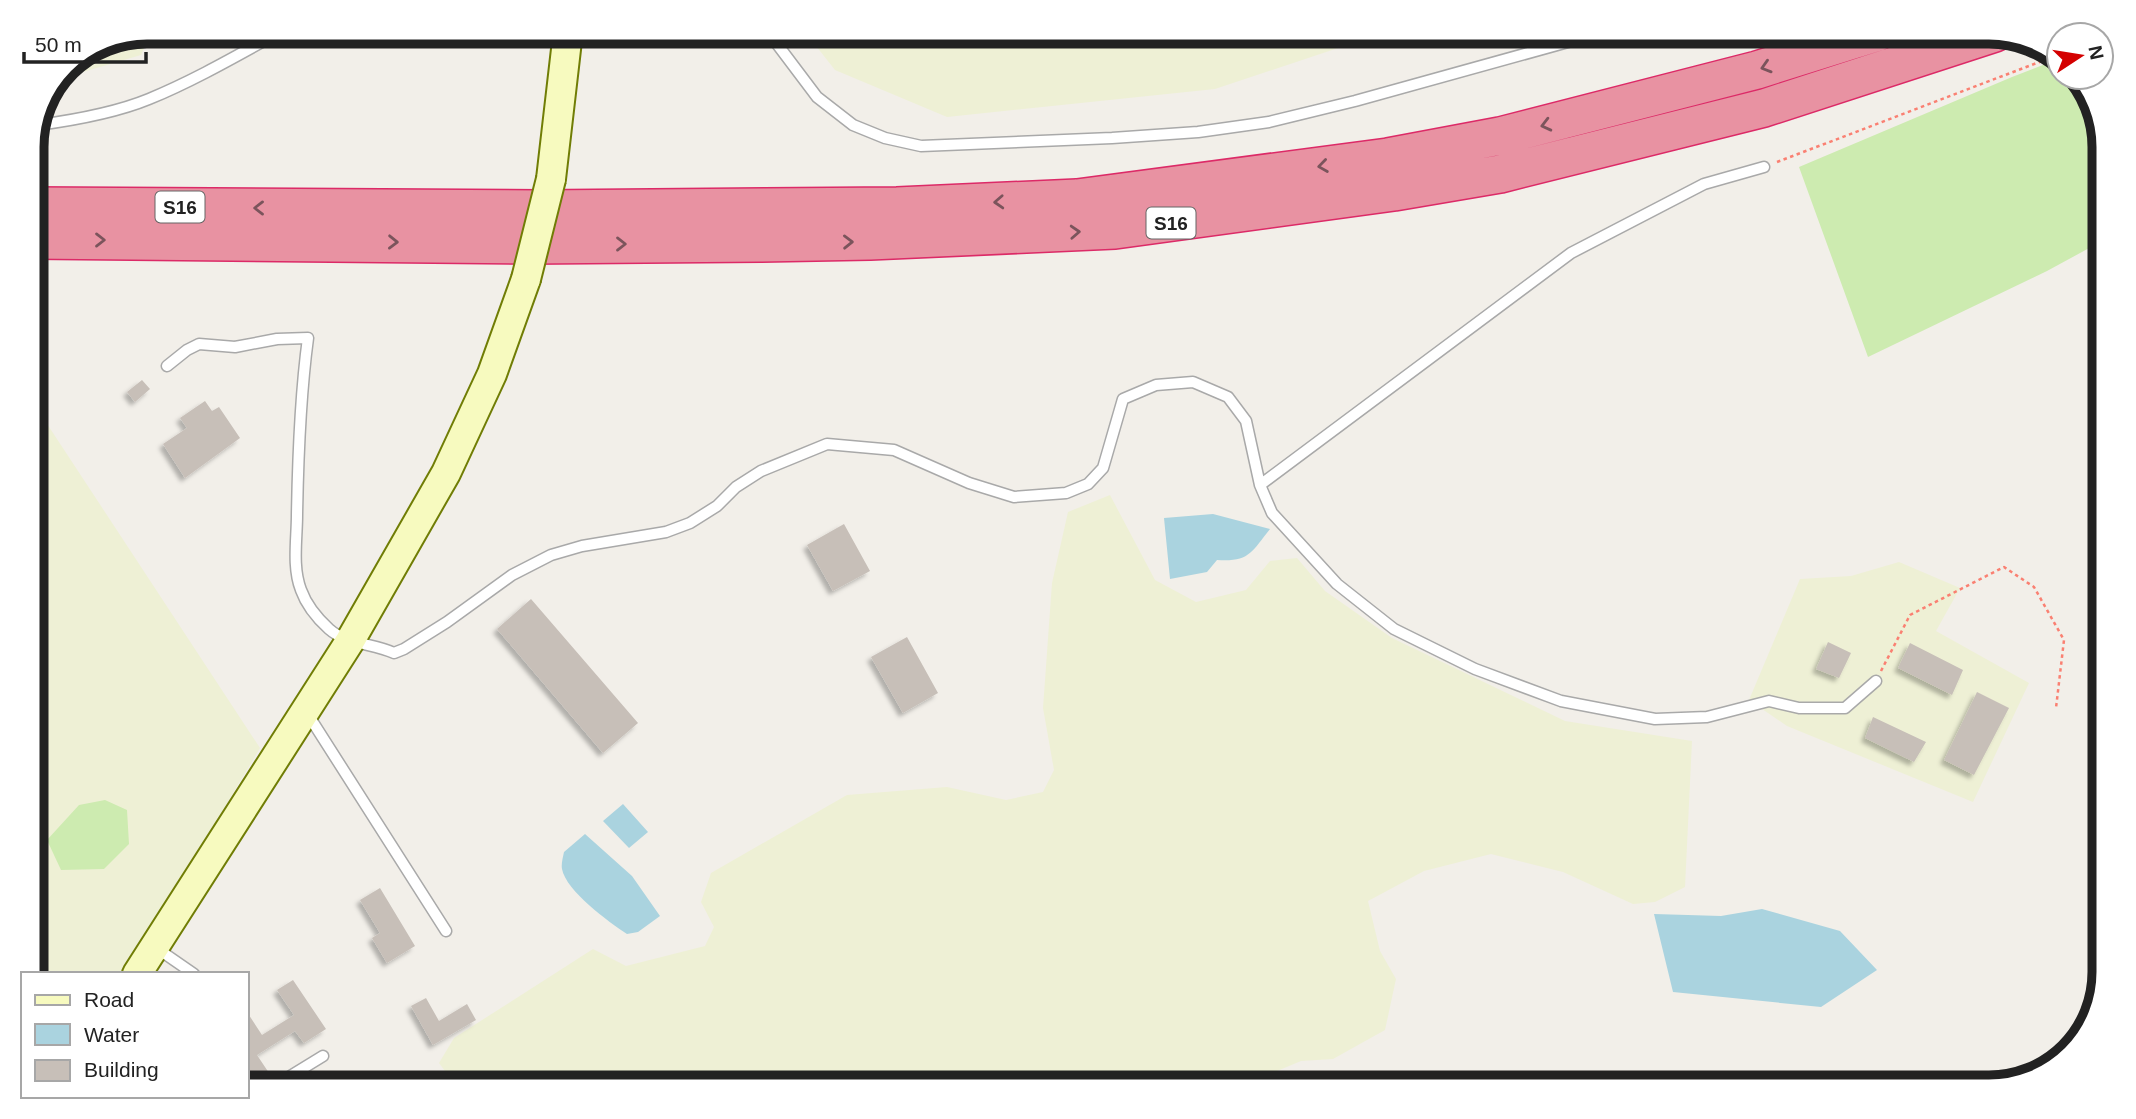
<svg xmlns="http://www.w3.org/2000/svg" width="2136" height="1119" font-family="Helvetica,sans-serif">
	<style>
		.farmland { fill: #eef0d5 }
		.grass { fill: #cdebb0 }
		.water { fill: #aad3df }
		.building { fill: #c7bfb8; filter: url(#shadow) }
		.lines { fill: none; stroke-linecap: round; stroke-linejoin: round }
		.lane-casing { stroke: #a9a9a9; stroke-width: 13 }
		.secondary-casing { stroke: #707d05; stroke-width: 32 }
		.highway-casing { stroke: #dc2a67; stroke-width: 40 }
		.path { stroke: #fa8072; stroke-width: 2.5; stroke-dasharray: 3.5 3.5; stroke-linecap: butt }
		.lane { stroke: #fff; stroke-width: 10 }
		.secondary { stroke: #f7fabf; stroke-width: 28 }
		.highway { stroke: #e892a2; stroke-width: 37 }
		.secondary-bridge-casing { stroke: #707d05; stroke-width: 32; stroke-linecap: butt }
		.secondary-bridge { stroke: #f7fabf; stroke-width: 28 }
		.oneway { stroke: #7b545c }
		.labels { text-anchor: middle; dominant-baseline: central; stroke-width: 5; stroke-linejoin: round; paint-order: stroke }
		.shield { fill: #fff; stroke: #646464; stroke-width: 2 }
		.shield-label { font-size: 19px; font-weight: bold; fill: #222 }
		.rim { fill: none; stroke: #222; stroke-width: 9 }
	</style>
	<defs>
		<filter id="shadow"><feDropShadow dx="-4" dy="4" stdDeviation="2" flood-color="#0004"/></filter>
	</defs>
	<rect width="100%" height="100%" fill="#f2efe9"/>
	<path class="farmland" d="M 147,32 L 151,32 L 141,55 L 59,79 L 66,65 Z
		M 805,32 L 1386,32 L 1215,89 L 947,117 L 835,70 Z
		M 32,401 L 260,748 L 125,974 L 32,974 Z
		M 1110,495 L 1155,580 L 1196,602 L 1246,590 L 1270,561 L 1297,558 L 1325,591 L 1392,638 L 1565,721 L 1692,741 L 1685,887 L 1655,902 L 1633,904 L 1563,872 L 1491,854 L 1424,871 L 1368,901 L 1380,951 L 1396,979 L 1385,1030 L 1333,1059 L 1301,1061 L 1277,1071 L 1259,1087 L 457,1087 L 439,1063 L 454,1038 L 593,949 L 626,966 L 705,946 L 714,927 L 701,902 L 711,873 L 847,795 L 947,787 L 1006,800 L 1043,792 L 1054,770 L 1043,708 L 1052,583 L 1068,512 Z
		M 1899,562 L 1960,588 L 1936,631 L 2029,683 L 1973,802 L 1787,726 L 1749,700 L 1800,579 L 1851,576 Z"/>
	<path class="grass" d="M 2058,59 L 2059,77 L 2078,77 L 2085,83 L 2104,140 L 2104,240 L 2047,271 L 1868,357 L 1799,167 L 2012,77 Z
		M 105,800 L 127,810 L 129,844 L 104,869 L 61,870 L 47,840 L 79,805 Z"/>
	<path class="water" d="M 1213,514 L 1270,529 C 1251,553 1249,562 1217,560 L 1207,572 L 1170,579 L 1164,518 Z
		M 623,804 L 648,832 L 629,848 L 603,821 Z
		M 585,834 L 632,876 L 660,916 L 638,932 L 627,934 C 609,922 566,891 562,869 C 561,864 563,857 564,852 Z
		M 1762,909 L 1840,931 L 1877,970 L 1821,1007 L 1673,992 L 1654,914 L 1721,916 Z"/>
	<path class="building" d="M 142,380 L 150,389 L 135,402 L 127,392 Z
		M 205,401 L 212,411 L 219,407 L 240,438 L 185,478 L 163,444 L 187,428 L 180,418 Z
		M 844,524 L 870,571 L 833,591 L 807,545 Z
		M 531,599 L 638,723 L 603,753 L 497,629 Z
		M 907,637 L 938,693 L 903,713 L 871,657 Z
		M 1828,642 L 1851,653 L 1839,678 L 1816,669 Z
		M 1910,643 L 1963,670 L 1952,695 L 1898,668 Z
		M 1977,692 L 2009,708 L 1974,775 L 1944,760 Z
		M 1873,717 L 1926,742 L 1914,762 L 1865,738 Z
		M 380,888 L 415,946 L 387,963 L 372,938 L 380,933 L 360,900 Z
		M 293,980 L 326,1029 L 304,1043 L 295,1031 L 257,1055 L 273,1079 L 261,1088 L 247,1088 L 247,1012 L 262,1035 L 294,1015 L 277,990 Z
		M 426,998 L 439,1021 L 467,1004 L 476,1020 L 433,1045 L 411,1006 Z"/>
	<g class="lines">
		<g class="lane-casing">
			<path id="lane" d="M 768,32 L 817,97 L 853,125 L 885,138 L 921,146 L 1112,138 L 1198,132 L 1269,122 L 1355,101 L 1604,32
				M 38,125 C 75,120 115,113 149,99 C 195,80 238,55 280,32
				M 167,366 L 187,350 L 199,344 L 235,347 L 277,339 L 308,338 C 300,397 298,456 297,515 C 297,539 292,567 301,590 C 306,604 318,619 329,629 C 347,645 373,643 394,653 L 404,649 L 447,622 L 512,575 L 551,555 L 582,546 L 666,532 L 690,523 L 717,506 L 736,487 L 761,471 L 827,444 L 894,450 L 969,483 L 1014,497 L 1066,493 L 1088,484 L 1103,468 L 1123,399 L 1156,385 L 1193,382 L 1228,397 L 1246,421 L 1260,485 L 1272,513 L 1337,584 L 1394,629 L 1475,669 L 1561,701 L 1655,719 L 1707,717 L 1769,701 L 1799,708 L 1845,708 L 1876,681
				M 1260,485 L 1571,253 L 1704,184 L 1764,167
				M 307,713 L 446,931
				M 155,947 L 194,974
				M 278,1087 L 279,1083 L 323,1056"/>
		</g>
		<g class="secondary-casing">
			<path id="secondary" d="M 551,179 L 568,32
				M 137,974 L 350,641 L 446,473 L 492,374 L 526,279"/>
		</g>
		<g class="highway-casing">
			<path id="highway" d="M 32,206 L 540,209 L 765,207 L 897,206 L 1077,198 L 1388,157 L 1500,136 L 1757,70 L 1878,32
				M 32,240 L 531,245 L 761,243 L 870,241 L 1115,230 L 1394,192 L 1500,174 L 1764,108 L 1995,33"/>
		</g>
		<path class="path" d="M 1777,162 L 2055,56
			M 1881,671 L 1910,615 L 2004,567 L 2034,587 L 2064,640 L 2056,708"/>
		<use href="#lane" class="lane"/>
		<use href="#secondary" class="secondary"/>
		<use href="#highway" class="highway"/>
		<g class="secondary-bridge-casing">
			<path id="secondary-bridge" d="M 526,279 L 551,179"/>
		</g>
		<use href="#secondary-bridge" class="secondary-bridge"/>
	</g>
	<defs><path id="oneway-chevron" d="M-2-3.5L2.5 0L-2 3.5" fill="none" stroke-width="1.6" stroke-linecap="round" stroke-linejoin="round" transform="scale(1.75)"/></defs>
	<g class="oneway">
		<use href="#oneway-chevron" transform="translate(1766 67) rotate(163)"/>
		<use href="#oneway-chevron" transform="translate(1546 125) rotate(166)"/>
		<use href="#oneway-chevron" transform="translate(1323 166) rotate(172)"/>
		<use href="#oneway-chevron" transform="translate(999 202) rotate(177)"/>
		<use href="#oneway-chevron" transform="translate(259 208) rotate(-180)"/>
		<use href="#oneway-chevron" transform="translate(1075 232) rotate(-3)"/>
		<use href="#oneway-chevron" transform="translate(100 240)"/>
		<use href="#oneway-chevron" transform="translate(393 242) rotate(1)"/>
		<use href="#oneway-chevron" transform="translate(848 242) rotate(-1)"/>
		<use href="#oneway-chevron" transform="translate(621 244)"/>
	</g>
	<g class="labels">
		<g class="shield">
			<rect x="155.5" y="191.5" width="49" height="31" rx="5"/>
			<rect x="1146.5" y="207.5" width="49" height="31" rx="5"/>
		</g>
		<g class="shield-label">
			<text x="180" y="207">S16</text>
			<text x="1171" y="223">S16</text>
		</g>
	</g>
	<path d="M0 0H2136V1119H0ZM147 44H1989A103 103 0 0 1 2092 147V972A103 103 0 0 1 1989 1075H147A103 103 0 0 1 44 972V147A103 103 0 0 1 147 44Z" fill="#fff" fill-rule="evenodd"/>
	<path class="rim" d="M147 44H1989A103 103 0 0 1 2092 147V972A103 103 0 0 1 1989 1075H147A103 103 0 0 1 44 972V147A103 103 0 0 1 147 44Z"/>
	<rect x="21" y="972" width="228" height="126" fill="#ffffff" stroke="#a7a7a7" stroke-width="2"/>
	<rect x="35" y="995" width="35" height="10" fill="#f7fabf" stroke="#a7a7a7" stroke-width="2"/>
	<text x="84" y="1007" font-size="21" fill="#222222">Road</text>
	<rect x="35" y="1024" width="35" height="21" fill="#aad3df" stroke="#a7a7a7" stroke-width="2"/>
	<text x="84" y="1042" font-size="21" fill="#222222">Water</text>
	<rect x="35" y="1060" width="35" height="21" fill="#c7bfb8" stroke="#a7a7a7" stroke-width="2"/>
	<text x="84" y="1077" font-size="21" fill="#222222">Building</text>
	<g transform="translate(2080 56) rotate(78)"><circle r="33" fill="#ffffff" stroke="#a7a7a7" stroke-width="2"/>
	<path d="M0-5L12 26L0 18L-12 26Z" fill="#d40000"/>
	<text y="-10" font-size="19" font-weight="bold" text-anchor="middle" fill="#222222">N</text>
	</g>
	<path d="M24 52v10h122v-10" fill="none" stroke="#222222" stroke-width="3.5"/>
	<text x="35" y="52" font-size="21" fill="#222222" stroke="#ffffff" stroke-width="5" paint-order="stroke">50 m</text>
</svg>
